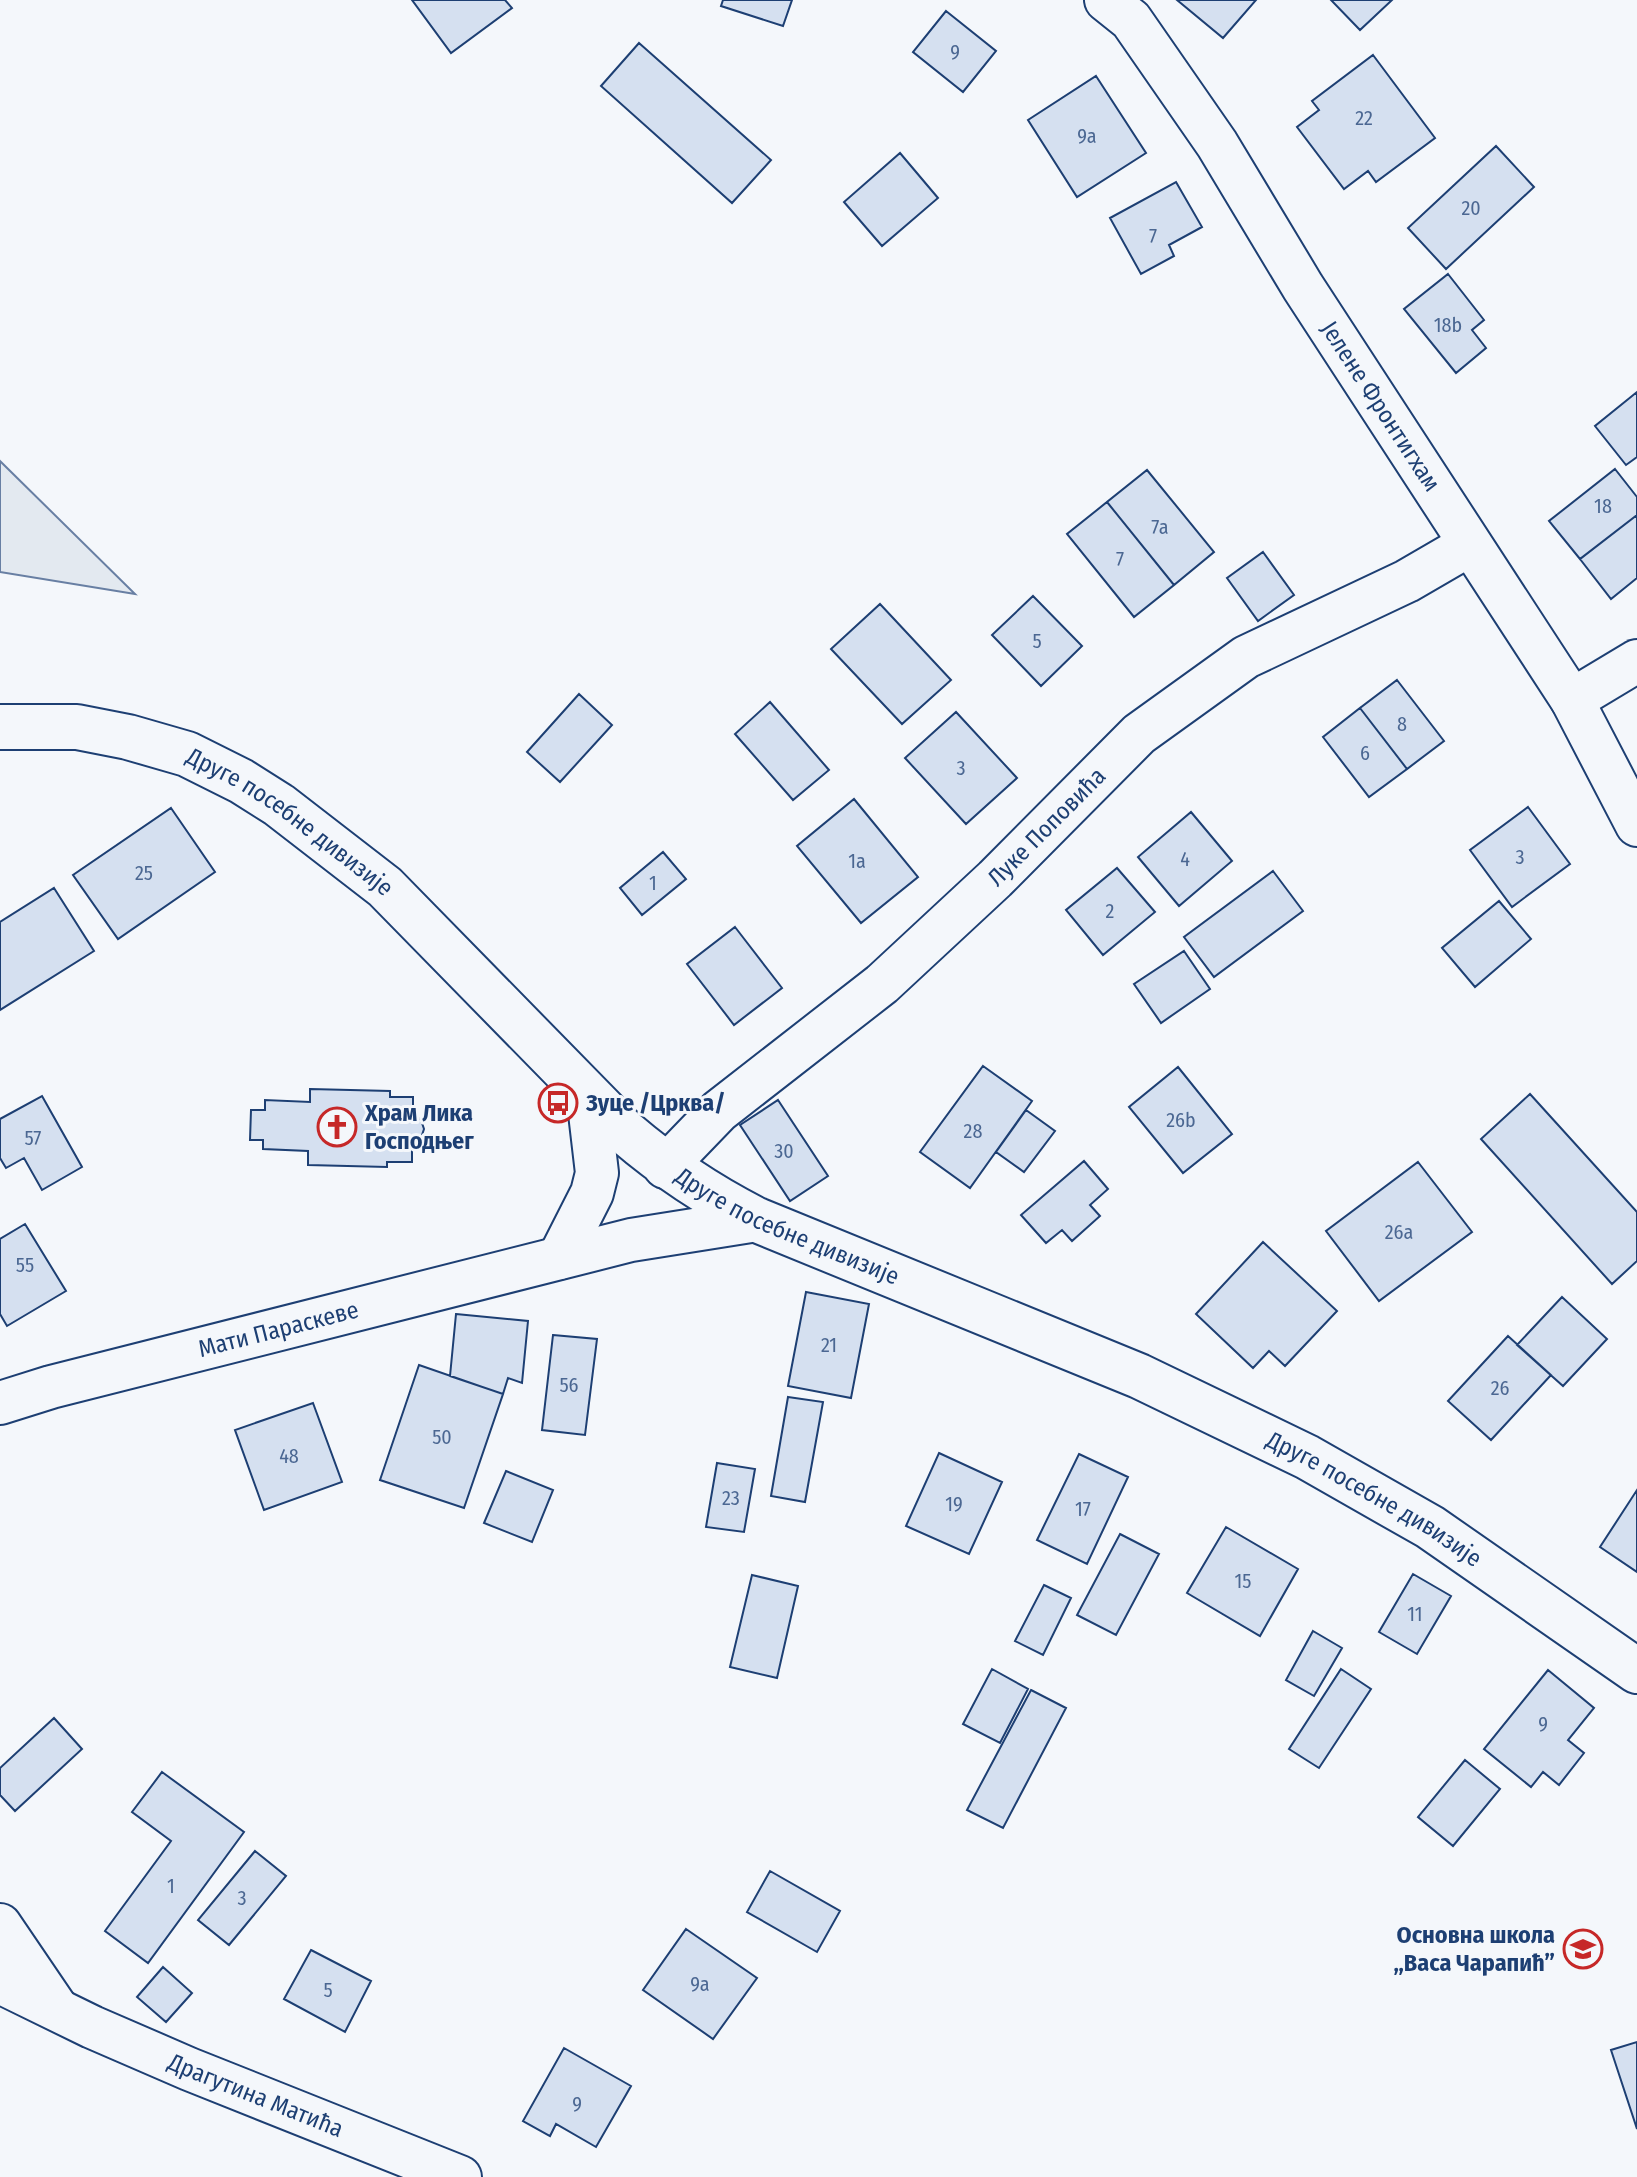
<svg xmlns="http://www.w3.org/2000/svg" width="1637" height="2177" font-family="'Fira Sans Condensed',sans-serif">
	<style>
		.green { fill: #e3e9f0; stroke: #687fa3; stroke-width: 2 }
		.building { fill: #d5e0f0; stroke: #1d3f73; stroke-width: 2 }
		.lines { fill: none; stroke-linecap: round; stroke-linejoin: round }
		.street-casing { stroke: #1d3f73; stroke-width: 46 }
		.secondary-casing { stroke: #1d3f73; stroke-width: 48 }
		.street { stroke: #f4f7fb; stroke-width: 42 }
		.secondary { stroke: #f4f7fb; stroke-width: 44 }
		.labels { text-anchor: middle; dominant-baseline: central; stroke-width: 6; stroke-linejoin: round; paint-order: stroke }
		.number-label { font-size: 20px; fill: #4b6792 }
		.street-label { font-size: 24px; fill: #1d3f73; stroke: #f4f7fb }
		.poi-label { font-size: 24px; font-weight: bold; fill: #1d3f73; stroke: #f4f7fb; text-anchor: start }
	</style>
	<rect width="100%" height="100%" fill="#f4f7fb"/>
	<path class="green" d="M 0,461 L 135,594 L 0,572 Z"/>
	<path class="building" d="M 412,0 L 505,0 L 512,8 L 451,53 Z
		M 723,0 L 792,0 L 783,26 L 721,6 Z
		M 1177,0 L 1256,0 L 1223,38 Z
		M 1331,0 L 1392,0 L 1360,30 Z
		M 946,11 L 996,51 L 963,92 L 913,52 Z
		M 639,43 L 771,160 L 732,203 L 601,86 Z
		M 1373,55 L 1435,138 L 1376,182 L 1368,171 L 1344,189 L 1297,127 L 1319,110 L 1312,101 Z
		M 1096,76 L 1146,153 L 1077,197 L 1028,120 Z
		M 1496,146 L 1534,187 L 1446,269 L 1408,228 Z
		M 900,153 L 938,198 L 882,246 L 844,202 Z
		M 1176,182 L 1202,227 L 1169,245 L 1174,256 L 1141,274 L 1110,218 Z
		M 1448,274 L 1484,320 L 1472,330 L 1486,348 L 1456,373 L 1404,309 Z
		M 1637,392 L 1637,457 L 1626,465 L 1595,426 Z
		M 1615,469 L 1637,497 L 1637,515 L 1580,559 L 1549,521 Z
		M 1147,470 L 1214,552 L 1174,585 L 1107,502 Z
		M 1107,502 L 1174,585 L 1134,617 L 1067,534 Z
		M 1637,515 L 1637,578 L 1611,599 L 1580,559 Z
		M 1263,552 L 1294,595 L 1258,621 L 1227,578 Z
		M 1033,596 L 1082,646 L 1041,686 L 992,635 Z
		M 880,604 L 951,680 L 902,724 L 831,649 Z
		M 1397,680 L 1444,741 L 1407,769 L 1360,708 Z
		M 579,694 L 612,725 L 560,782 L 527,752 Z
		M 770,702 L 829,770 L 793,800 L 735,734 Z
		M 1360,708 L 1407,769 L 1369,797 L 1323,737 Z
		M 956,712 L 1017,778 L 966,824 L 905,758 Z
		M 854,799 L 918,877 L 861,923 L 797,846 Z
		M 1528,807 L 1570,864 L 1512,907 L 1470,850 Z
		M 171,808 L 215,872 L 118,939 L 73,875 Z
		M 1191,812 L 1232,861 L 1179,906 L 1138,857 Z
		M 663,852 L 686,879 L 642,915 L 620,888 Z
		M 1117,868 L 1155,912 L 1103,955 L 1066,910 Z
		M 1273,871 L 1303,911 L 1214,977 L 1184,937 Z
		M 54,888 L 94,951 L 0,1010 L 0,922 Z
		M 1499,901 L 1531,939 L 1475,987 L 1442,948 Z
		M 735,927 L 782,988 L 734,1025 L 687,964 Z
		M 1184,951 L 1210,989 L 1161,1023 L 1134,984 Z
		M 983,1066 L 1032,1101 L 970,1188 L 920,1152 Z
		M 1178,1067 L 1232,1134 L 1183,1173 L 1129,1107 Z
		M 310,1089 L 390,1091 L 390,1097 L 413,1097 L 413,1114 L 421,1120 L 424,1129 L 421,1138 L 412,1143 L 412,1162 L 387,1162 L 387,1167 L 308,1165 L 308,1151 L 263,1149 L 263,1140 L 250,1140 L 251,1110 L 265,1110 L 265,1100 L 310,1102 Z
		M 1530,1094 L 1637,1212 L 1637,1261 L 1612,1284 L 1481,1139 Z
		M 42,1096 L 82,1167 L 42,1190 L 24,1158 L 6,1168 L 0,1158 L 0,1119 Z
		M 778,1100 L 828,1176 L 790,1201 L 740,1125 Z
		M 1026,1110 L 1055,1131 L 1024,1172 L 996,1152 Z
		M 1084,1161 L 1108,1189 L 1090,1205 L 1100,1216 L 1072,1241 L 1062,1230 L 1046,1243 L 1021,1215 Z
		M 1418,1162 L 1472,1232 L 1379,1301 L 1326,1231 Z
		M 25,1224 L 66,1291 L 7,1326 L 0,1314 L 0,1239 Z
		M 1263,1242 L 1337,1311 L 1285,1366 L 1269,1351 L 1253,1368 L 1196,1314 Z
		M 806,1292 L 869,1304 L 851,1398 L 788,1386 Z
		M 1562,1297 L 1607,1339 L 1563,1386 L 1517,1345 Z
		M 456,1314 L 528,1321 L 522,1383 L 508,1378 L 503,1394 L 450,1376 Z
		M 553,1335 L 597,1339 L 585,1435 L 542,1430 Z
		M 1508,1336 L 1551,1375 L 1491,1440 L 1448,1401 Z
		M 419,1365 L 503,1394 L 464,1508 L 380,1480 Z
		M 788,1397 L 823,1402 L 805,1502 L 771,1496 Z
		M 313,1403 L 342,1482 L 264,1510 L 235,1430 Z
		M 939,1453 L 1002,1482 L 969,1554 L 906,1526 Z
		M 1079,1454 L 1128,1477 L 1087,1564 L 1037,1540 Z
		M 717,1463 L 755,1469 L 744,1532 L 706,1527 Z
		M 506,1471 L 553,1490 L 532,1542 L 484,1523 Z
		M 1637,1490 L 1637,1572 L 1600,1547 Z
		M 1226,1527 L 1298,1569 L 1260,1636 L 1187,1593 Z
		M 1120,1534 L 1159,1554 L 1116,1635 L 1077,1615 Z
		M 1413,1574 L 1451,1596 L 1417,1654 L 1379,1632 Z
		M 752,1575 L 798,1586 L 777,1678 L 730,1667 Z
		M 1044,1585 L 1071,1598 L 1043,1655 L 1015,1641 Z
		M 1313,1631 L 1342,1648 L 1314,1696 L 1286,1680 Z
		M 992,1669 L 1028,1689 L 1000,1743 L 963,1724 Z
		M 1341,1669 L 1371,1689 L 1319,1768 L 1289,1749 Z
		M 1548,1670 L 1594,1708 L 1568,1740 L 1584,1753 L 1559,1785 L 1543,1772 L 1531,1787 L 1484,1749 Z
		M 1031,1690 L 1066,1708 L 1003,1828 L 967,1810 Z
		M 54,1718 L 82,1749 L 15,1811 L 0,1795 L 0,1768 Z
		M 1465,1760 L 1500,1789 L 1453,1846 L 1418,1817 Z
		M 162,1772 L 244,1832 L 148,1963 L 105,1931 L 171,1841 L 132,1812 Z
		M 255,1851 L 286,1876 L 229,1945 L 198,1920 Z
		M 770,1871 L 840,1911 L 817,1952 L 747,1912 Z
		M 686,1929 L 757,1978 L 713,2039 L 643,1990 Z
		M 311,1950 L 371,1981 L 345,2032 L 284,1999 Z
		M 163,1967 L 192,1993 L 166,2022 L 137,1997 Z
		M 1637,2042 L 1637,2129 L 1611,2050 Z
		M 564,2048 L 631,2086 L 596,2147 L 556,2124 L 550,2136 L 523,2121 Z"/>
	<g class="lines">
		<g class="street-casing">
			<g id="street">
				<path id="s1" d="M 1106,0 L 1131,20 L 1217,144 L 1303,287 L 1572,700 L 1637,825"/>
				<path d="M 1572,700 L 1637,661"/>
				<path id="s2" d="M 665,1167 L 719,1111 L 882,984 L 995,879 L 1139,734 L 1246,657 L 1407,581 L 1469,545"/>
				<path d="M 559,1258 L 592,1193 L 597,1173 L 588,1096"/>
				<path id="s3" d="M 0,1403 L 51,1387 L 631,1240 L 757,1220"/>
				<path d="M 0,1925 L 55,2006"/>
				<path id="s4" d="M 0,1982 L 92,2027 L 189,2069 L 460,2177"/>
			</g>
		</g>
		<g class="secondary-casing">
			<g id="secondary">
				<path id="s5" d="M 0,727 L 77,727 L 128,737 L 187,754 L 241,781 L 279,805 L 385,887 L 625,1132 C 667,1168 707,1195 757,1220 L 1139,1376 L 1307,1457 L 1430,1527 L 1637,1671"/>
			</g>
		</g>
		<use href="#street" class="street"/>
		<use href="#secondary" class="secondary"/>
	</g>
	<defs>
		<g id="bus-ring" transform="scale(2)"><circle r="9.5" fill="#f4f7fb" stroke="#c62828" stroke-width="1.5"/><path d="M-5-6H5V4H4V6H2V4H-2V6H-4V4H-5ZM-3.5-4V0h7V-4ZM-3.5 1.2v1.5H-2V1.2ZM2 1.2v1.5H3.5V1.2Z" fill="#c62828"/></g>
		<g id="church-ring" transform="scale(2)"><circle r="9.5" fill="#f4f7fb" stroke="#c62828" stroke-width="1.5"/><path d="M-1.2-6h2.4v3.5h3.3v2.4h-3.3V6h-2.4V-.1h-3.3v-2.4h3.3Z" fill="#c62828"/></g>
		<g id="school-ring" transform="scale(2)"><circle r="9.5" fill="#f4f7fb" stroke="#c62828" stroke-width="1.5"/><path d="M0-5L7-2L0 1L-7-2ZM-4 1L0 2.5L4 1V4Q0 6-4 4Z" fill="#c62828"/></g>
	</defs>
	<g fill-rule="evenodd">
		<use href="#bus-ring" x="558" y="1103"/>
		<use href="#church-ring" x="337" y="1127"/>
		<use href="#school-ring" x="1583" y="1949"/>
	</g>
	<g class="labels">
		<g class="number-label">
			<text x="955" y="52">9</text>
			<text x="1364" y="118">22</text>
			<text x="1087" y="136">9a</text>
			<text x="1471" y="208">20</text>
			<text x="1153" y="236">7</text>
			<text x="1448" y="325">18b</text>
			<text x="1603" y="506">18</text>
			<text x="1160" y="527">7a</text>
			<text x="1120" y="559">7</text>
			<text x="1037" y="641">5</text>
			<text x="1402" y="724">8</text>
			<text x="1365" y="753">6</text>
			<text x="961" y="768">3</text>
			<text x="1520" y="857">3</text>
			<text x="1185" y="859">4</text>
			<text x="857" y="861">1a</text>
			<text x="144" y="873">25</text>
			<text x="653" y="883">1</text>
			<text x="1110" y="911">2</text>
			<text x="1181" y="1120">26b</text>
			<text x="973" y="1131">28</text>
			<text x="33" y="1138">57</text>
			<text x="784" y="1151">30</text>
			<text x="1399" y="1232">26a</text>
			<text x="25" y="1265">55</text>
			<text x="829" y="1345">21</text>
			<text x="569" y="1385">56</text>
			<text x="1500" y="1388">26</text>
			<text x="442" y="1437">50</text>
			<text x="289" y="1456">48</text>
			<text x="731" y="1498">23</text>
			<text x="954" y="1504">19</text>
			<text x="1083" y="1509">17</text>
			<text x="1243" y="1581">15</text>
			<text x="1415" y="1614">11</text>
			<text x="1543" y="1724">9</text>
			<text x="171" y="1886">1</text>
			<text x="242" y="1898">3</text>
			<text x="700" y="1984">9a</text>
			<text x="328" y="1990">5</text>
			<text x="577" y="2104">9</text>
		</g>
		<g class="street-label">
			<text stroke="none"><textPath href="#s1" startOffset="492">Јелене Фронтигхам</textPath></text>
			<text stroke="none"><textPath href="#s5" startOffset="314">Друге посебне дивизије</textPath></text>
			<text stroke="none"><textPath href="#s2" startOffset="512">Луке Поповића</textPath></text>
			<text stroke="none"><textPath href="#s5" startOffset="962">Друге посебне дивизије</textPath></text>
			<text stroke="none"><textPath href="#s3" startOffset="288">Мати Параскеве</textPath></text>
			<text stroke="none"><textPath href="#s5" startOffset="1610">Друге посебне дивизије</textPath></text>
			<text stroke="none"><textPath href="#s4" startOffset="280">Драгутина Матића</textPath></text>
		</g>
		<g class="poi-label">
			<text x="586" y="1103">Зуце /Црква/</text>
			<text x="365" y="1113">Храм Лика<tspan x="365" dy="28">Господњег</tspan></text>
			<text x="1555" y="1935" text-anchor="end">Основна школа<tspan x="1555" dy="28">„Васа Чарапић”</tspan></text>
		</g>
	</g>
</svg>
